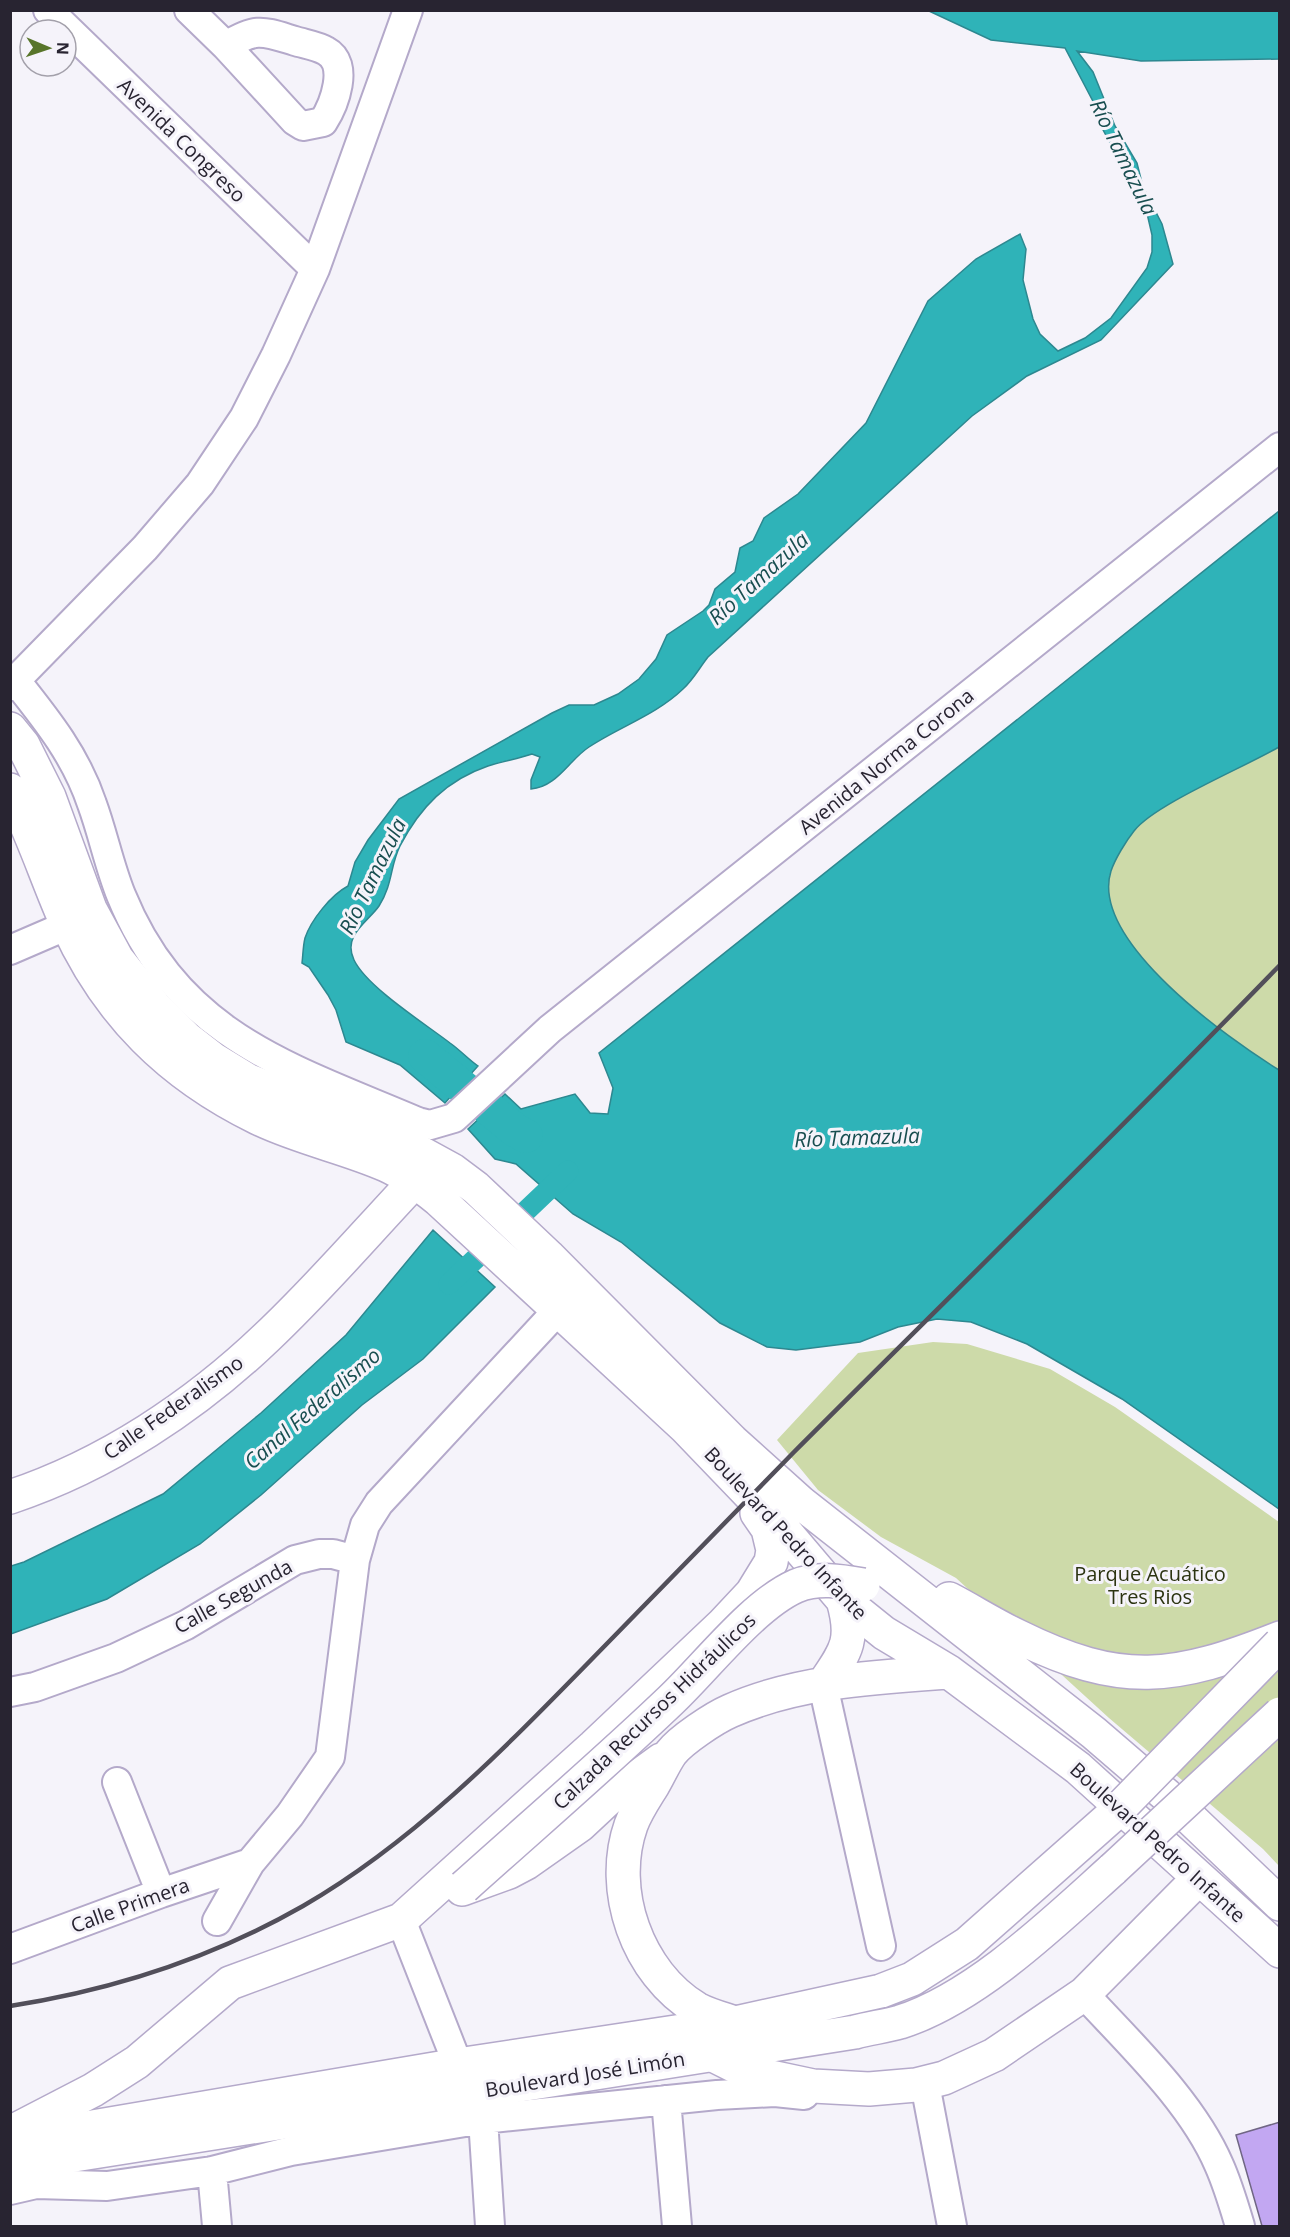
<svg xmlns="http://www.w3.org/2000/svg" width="1290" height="2237" font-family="'Open Sans',sans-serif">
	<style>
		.green { fill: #cddaa9 }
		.water { fill: #2fb3b8; stroke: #2d8890; stroke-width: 1.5 }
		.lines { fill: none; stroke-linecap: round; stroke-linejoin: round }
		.canal { stroke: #2fb3b8; stroke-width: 21 }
		.river { stroke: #2fb3b8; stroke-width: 34 }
		.building { fill: #c2a7f2; stroke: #706684; stroke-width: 1.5 }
		.minor-casing { stroke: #b4a9ca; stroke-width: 32 }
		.major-casing { stroke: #b4a9ca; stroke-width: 36 }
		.highway-casing { stroke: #b4a9ca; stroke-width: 36 }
		.minor { stroke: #fff; stroke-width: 28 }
		.major { stroke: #fff; stroke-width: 33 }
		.highway { stroke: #fff; stroke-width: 33 }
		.rail { stroke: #524f5a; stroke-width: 4.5 }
		.major-bridge-casing { stroke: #b4a9ca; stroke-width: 36; stroke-linecap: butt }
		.highway-bridge-casing { stroke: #b4a9ca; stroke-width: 36; stroke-linecap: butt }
		.major-bridge { stroke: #fff; stroke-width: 33 }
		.highway-bridge { stroke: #fff; stroke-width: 33 }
		.labels { text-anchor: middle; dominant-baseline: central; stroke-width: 6; stroke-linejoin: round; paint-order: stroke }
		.street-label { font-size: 20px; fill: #282431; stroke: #f5f3fa }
		.park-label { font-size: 20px; fill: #2c3411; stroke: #f5f3fa }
		.water-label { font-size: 21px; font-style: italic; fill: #184e50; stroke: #f5f3fa }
	</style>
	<rect width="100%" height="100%" fill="#f5f3fa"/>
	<path class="green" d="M 1279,747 L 1279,1070 C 1229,1039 1089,941 1111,871 C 1115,859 1126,841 1134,831 C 1155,804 1245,767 1279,747 Z
		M 933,1342 L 967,1344 L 1050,1369 L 1115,1407 L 1279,1522 L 1279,1866 L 1263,1849 L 1109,1718 L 956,1578 L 881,1537 L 818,1490 L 777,1440 L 858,1353 Z"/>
	<path class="water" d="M 929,11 L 1279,11 L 1279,59 L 1141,61 L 1077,51 L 1093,72 L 1115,126 L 1137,163 L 1143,187 L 1162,224 L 1173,264 L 1101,340 L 1027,376 L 972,416 L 708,657 C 700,667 693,680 683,689 C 656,715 619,727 589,747 C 569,760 557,787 531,789 L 531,780 L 540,757 L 532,754 C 518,759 503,761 488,766 C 447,780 420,807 400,846 C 390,866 393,884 379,906 C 368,922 342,935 354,960 C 367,987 424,1023 450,1043 C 460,1050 468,1059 478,1066 L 445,1103 L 400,1065 L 346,1042 L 336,1010 L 328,995 L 309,967 L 302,963 C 303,955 303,946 305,938 C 311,920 331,895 348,886 L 355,862 L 368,840 L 399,799 L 552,713 L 569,705 L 594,705 L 618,694 L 639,679 L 656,659 L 667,635 L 703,611 L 709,605 L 715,589 L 735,572 L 740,548 L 753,541 L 764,518 L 798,494 L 866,423 L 928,301 L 976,259 L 1020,234 L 1026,249 L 1023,280 L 1033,319 L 1040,334 L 1058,351 L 1085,338 L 1111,318 L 1147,268 L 1152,252 L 1152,235 L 1146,209 L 1102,128 L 1097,109 L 1065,48 L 991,40 Z
		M 1279,511 L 1279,747 C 1245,767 1155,804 1134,831 C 1126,841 1115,859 1111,871 C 1089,941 1229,1039 1279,1070 L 1279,1509 L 1122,1399 L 1027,1344 L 971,1322 L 937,1319 L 898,1327 L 860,1342 L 796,1350 L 767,1347 L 720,1323 L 621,1242 L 573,1214 L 516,1164 L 495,1159 L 468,1129 L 505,1094 L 521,1109 L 575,1094 L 590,1113 L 608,1114 L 613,1088 L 599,1053 Z
		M 433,1230 L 495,1287 L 423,1359 L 362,1405 L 261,1495 L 200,1544 L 107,1599 L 11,1634 L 11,1566 L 24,1562 L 163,1494 L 261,1413 L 346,1335 Z"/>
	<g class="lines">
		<path class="canal" d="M 449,1284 L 568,1171"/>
		<path class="river" d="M 425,1056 L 515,1130 L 526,1136"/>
	</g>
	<path class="building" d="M 1280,2122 L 1280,2226 L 1262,2226 L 1236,2135 Z"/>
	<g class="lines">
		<g class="minor-casing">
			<path id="minor" d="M 48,10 L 315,269
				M 189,10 L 226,46 L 295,121 L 303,126 L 323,122 C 334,105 350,64 326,51 C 318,46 305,44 295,41 C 262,31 257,27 226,46
				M 16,681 C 47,720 76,756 92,804 C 103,834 109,865 121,895 C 179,1037 289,1067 418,1122 L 430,1125 L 454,1118 L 550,1029 L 1280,447
				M 10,686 L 145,548 L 200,484 L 244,418 L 276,355 L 315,269 L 408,10
				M 10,950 L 68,925
				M 823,1685 L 881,1946
				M 10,1692 L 35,1687 L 116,1658 L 186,1625 L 295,1560 L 319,1554 L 333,1554 L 355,1560
				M 117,1782 L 161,1893
				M 401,1920 L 458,2065
				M 217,1921 L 250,1863 L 290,1815 L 330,1757 L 355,1560 L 365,1525 L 379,1503 L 559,1309
				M 10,1949 L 161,1893 L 250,1863
				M 1084,1994 C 1130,2044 1192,2102 1219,2165 C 1228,2185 1234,2206 1240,2226
				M 925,2084 L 952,2226
				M 666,2100 L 677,2226
				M 483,2119 L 490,2226
				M 212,2171 L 217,2226
				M 10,2190 L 36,2184 L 107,2186 L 212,2171 L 291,2151 L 483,2119 L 717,2095 L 775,2092 L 804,2095"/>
		</g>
		<g class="major-casing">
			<path id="major" d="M 10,1497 C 106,1465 195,1406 267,1337 C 319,1288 366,1233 415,1181
				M 10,2141 L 458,2065 L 735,2023 L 881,1991 L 912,1979 L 967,1944 L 1115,1813
				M 10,2171 L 68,2156 L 855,2032 C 870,2028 886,2026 900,2022 C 976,1998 1054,1922 1113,1869"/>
		</g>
		<g class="highway-casing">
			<path id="highway" d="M 10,729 L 23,745 L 49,797 L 90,909 L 117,959 L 155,1007 L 186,1038 L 213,1059 L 249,1081 L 388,1135 L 452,1170 L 476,1188 L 548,1256 L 732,1441 L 801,1503 L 1094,1733 L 1166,1795 L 1280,1904
				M 10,790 C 33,833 47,880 67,924 C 108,1014 170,1075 258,1118 C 299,1138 345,1147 386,1165 C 406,1174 423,1187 439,1200 L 685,1427 L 782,1528 L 843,1600 L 884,1633 L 949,1672 L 1078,1768 L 1280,1951
				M 949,1599 C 972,1611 994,1625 1017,1636 C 1122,1688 1174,1680 1280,1638
				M 823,1685 C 846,1651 855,1641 843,1600
				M 462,1889 L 509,1872 L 526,1863 L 580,1825 L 609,1798 L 661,1760
				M 735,2023 C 723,2019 708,2015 697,2009 C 637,1973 608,1890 631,1825 C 636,1811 645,1798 653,1785 C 659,1775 664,1763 671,1753 C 681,1740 714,1718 730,1711 C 797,1681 877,1677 949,1672
				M 711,2054 L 747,2072 L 813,2086 L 869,2089 L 916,2085 L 944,2078 L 994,2055 L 1084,1994 L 1198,1879
				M 10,2133 L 93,2090 L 137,2062 L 230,1983 L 401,1920 L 594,1746 L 723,1624 L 752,1593 L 771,1562 L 773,1550 L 768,1529 L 757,1513"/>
		</g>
		<use href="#minor" class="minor"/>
		<use href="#major" class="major"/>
		<use href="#highway" class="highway"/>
		<path class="rail" d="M 10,2006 C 113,1990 212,1958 303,1906 C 412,1843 501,1752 589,1662 C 657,1592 725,1522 794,1452 C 956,1290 1120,1130 1280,965"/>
		<g class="major-bridge-casing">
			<path id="major-bridge" d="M 1115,1813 L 1280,1644
				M 1113,1869 L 1280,1714"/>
		</g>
		<g class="highway-bridge-casing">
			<path id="highway-bridge" d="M 464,1887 C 533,1825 604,1764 671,1700 C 706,1667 753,1605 796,1586 C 818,1577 841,1581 863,1585"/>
		</g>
		<use href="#major-bridge" class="major-bridge"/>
		<use href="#highway-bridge" class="highway-bridge"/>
	</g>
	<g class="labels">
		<g class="street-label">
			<text transform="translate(182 140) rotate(44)">Avenida Congreso</text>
			<text transform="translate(886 761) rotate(-39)">Avenida Norma Corona</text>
			<text transform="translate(173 1407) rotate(-35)">Calle Federalismo</text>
			<text transform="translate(786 1533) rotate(47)">Boulevard Pedro Infante</text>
			<text transform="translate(233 1596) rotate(-29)">Calle Segunda</text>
			<text transform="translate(654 1711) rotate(-44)">Calzada Recursos Hidráulicos</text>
			<text transform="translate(1158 1842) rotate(42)">Boulevard Pedro Infante</text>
			<text transform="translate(130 1905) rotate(-20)">Calle Primera</text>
			<text transform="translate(585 2074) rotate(-9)">Boulevard José Limón</text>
		</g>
		<g class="park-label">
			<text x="1150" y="1573">Parque Acuático<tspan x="1150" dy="23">Tres Rios</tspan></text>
		</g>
		<g class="water-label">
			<text transform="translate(1124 157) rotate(64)">Río Tamazula</text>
			<text transform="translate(758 578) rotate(-42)">Río Tamazula</text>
			<text transform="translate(372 876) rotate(-64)">Río Tamazula</text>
			<text transform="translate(857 1137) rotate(-2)">Río Tamazula</text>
			<text transform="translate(312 1408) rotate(-41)">Canal Federalismo</text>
		</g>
	</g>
	<rect width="1290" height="2237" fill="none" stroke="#282431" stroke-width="24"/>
	<g transform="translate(48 48) rotate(92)"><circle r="28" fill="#f5f3fa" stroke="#a3a0aa" stroke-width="1.5"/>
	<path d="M0-4.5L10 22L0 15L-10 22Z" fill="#58752a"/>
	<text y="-9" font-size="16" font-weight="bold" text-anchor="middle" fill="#282431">N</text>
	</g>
</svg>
